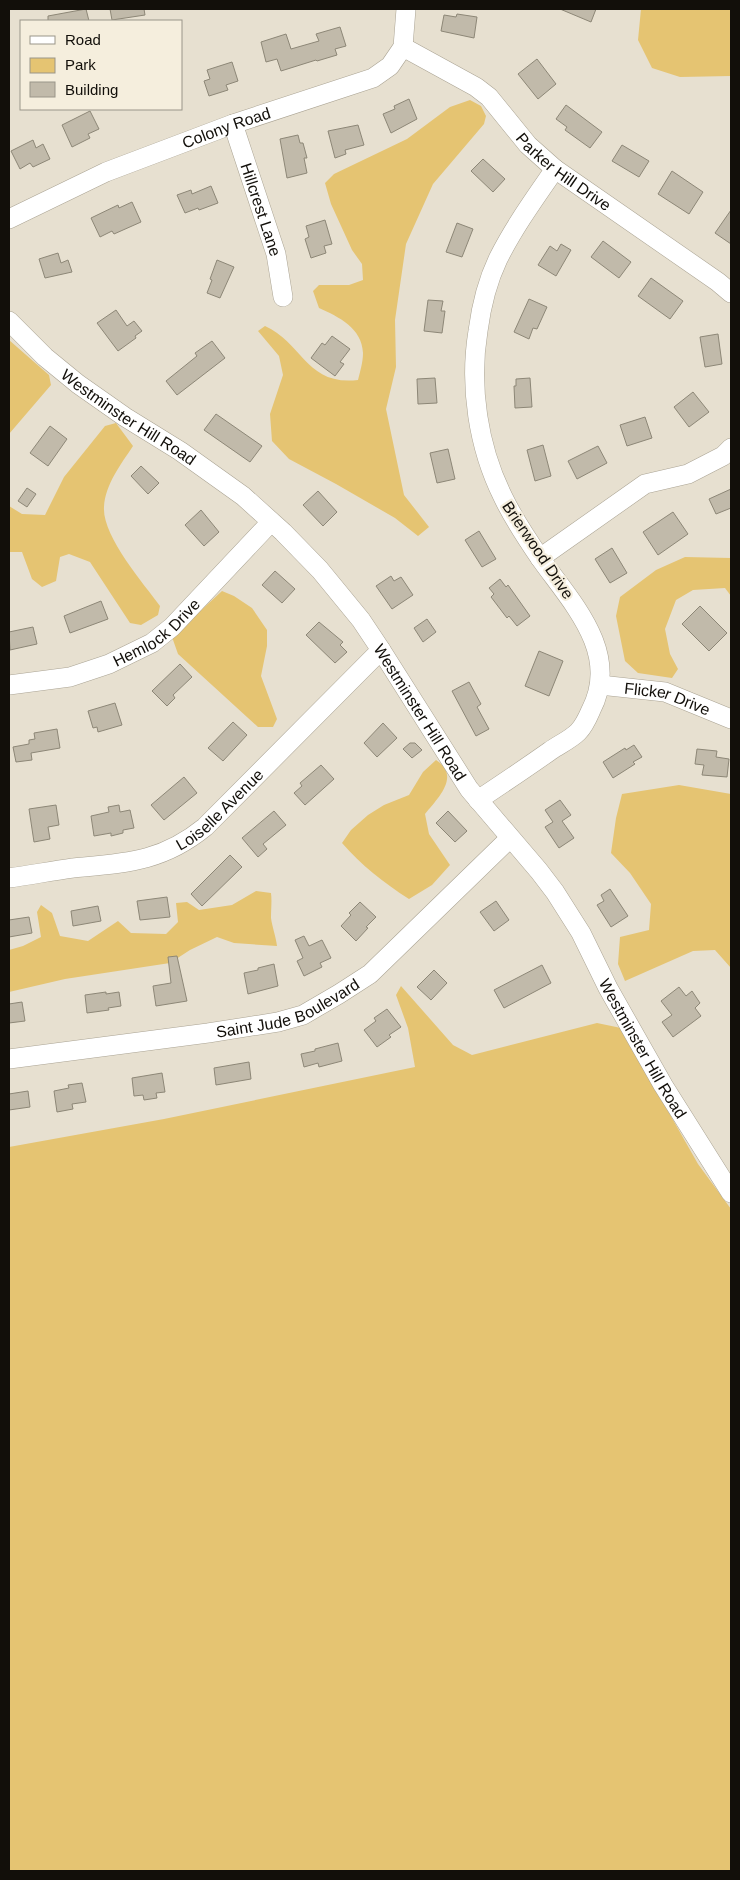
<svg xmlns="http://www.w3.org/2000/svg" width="740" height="1880" font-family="Arial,sans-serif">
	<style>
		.green { fill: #e5c472 }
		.building { fill: #c1baaa; stroke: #8d8777 }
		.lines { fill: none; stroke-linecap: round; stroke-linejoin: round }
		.minor-casing { stroke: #aaa393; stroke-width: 20 }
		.minor { stroke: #fff; stroke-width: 19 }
		.labels { text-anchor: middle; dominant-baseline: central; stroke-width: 4.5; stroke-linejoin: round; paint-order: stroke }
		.street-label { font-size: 16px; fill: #120f0a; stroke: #f5eedd }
	</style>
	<rect width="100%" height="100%" fill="#e7e0d0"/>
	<path class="green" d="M 641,9 L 731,9 L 731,76 L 680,77 L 652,68 L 638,40 Z
		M 470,100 L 481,106 L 486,116 L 484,124 L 433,184 L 406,244 L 395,320 L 396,367 L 386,409 L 404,495 L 429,527 L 418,536 L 395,518 L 336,484 L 289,459 L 272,441 L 270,414 L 283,375 L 279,356 L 258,331 L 265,326 C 303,343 306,386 358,380 C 360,372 363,362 363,353 C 362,328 339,317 319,308 L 313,291 L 319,285 L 349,285 L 363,280 L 362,264 L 352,250 L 331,204 L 325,183 L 334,174 L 407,139 L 450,107 Z
		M 9,340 L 49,375 L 51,385 L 9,434 Z
		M 116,423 L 133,446 C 121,464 105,485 104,507 C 102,536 143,583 160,606 L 158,615 L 141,625 L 130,623 L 90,562 L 69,554 L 60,557 L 56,581 L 42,587 L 32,579 L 22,552 L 9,552 L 9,506 L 22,514 L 45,515 L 64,477 L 105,426 Z
		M 685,557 L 731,558 L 731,596 L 725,588 L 693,590 L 676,600 L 665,629 L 670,654 L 678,669 L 672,678 L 638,673 L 625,661 L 616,616 L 620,597 L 656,570 Z
		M 222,591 L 234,596 L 252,608 L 267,630 L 267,646 L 261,676 L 277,719 L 273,727 L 258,727 L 178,654 L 172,637 Z
		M 436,760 C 461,776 438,798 425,814 L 429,834 L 450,865 L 432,885 L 409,899 C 384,883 361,865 342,843 L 351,830 L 368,815 L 384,805 L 409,795 L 423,772 Z
		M 679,785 L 731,794 L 731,968 L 715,950 L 693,951 L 625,981 L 618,964 L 620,937 L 649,930 L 651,904 L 630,873 L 611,853 L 616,818 L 622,794 Z
		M 256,891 L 271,893 C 272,901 271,909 271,918 C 272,926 276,937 277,946 L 234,943 L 217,937 L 190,950 L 170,963 L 65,979 L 9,992 L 9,950 L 23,946 L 41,937 L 37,912 L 41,905 L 52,913 L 60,936 L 88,941 L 118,921 L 131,933 L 166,934 L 178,922 L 176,903 L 187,902 L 199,910 L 232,905 Z
		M 401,986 L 453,1045 L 472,1055 L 597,1023 L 621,1028 L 698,1164 L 731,1209 L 731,1871 L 9,1871 L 9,1147 L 164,1119 L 415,1067 L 408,1028 L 396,995 Z"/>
	<path class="building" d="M 86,9 L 89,21 L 48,21 L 48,16 Z
		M 110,9 L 144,9 L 145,15 L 112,20 Z
		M 560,9 L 596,9 L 591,22 Z
		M 457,14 L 477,17 L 474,38 L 441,31 L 444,15 L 456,17 Z
		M 340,27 L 346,46 L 335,49 L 337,55 L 317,61 L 316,60 L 281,71 L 277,59 L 266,62 L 261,42 L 286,34 L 291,49 L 319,41 L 316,34 Z
		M 537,59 L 556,84 L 538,99 L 518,74 Z
		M 232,62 L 238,81 L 226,85 L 228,90 L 209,96 L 204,81 L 210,79 L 207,70 Z
		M 409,99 L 417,119 L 391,133 L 383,114 L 395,109 L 394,106 Z
		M 566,105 L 602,132 L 590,148 L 565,130 L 567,127 L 556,119 Z
		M 90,111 L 99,129 L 88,134 L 90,138 L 72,147 L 62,125 Z
		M 358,125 L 364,145 L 345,150 L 346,154 L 335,158 L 328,131 Z
		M 298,135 L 300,143 L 303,143 L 307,158 L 304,158 L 307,173 L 287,178 L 280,139 Z
		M 33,140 L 36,148 L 43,144 L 50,159 L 33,167 L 30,163 L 20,169 L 11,151 Z
		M 622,145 L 649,161 L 639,177 L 612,161 Z
		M 483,159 L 505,179 L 493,192 L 471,171 Z
		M 672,171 L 703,192 L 689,214 L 658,194 Z
		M 211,186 L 218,203 L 199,210 L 198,208 L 185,213 L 177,195 L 191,190 L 192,194 Z
		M 132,202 L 141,222 L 114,234 L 112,231 L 100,237 L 91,218 L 118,205 L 119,208 Z
		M 731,210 L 731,244 L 715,233 Z
		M 325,220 L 332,244 L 324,246 L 326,253 L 311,258 L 305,239 L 309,237 L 306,226 Z
		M 457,223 L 473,229 L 462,257 L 446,252 Z
		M 603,241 L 631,262 L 619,278 L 591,257 Z
		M 561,244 L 571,250 L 556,276 L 538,265 L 550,246 L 557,251 Z
		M 58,253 L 61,263 L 68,260 L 72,272 L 45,278 L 39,259 Z
		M 217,260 L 234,267 L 220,298 L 207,293 L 212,280 L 210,279 Z
		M 651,278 L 683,301 L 670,319 L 638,296 Z
		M 529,299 L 547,307 L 537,329 L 533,328 L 529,339 L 514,332 Z
		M 428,300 L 443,301 L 441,311 L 445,311 L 442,333 L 424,331 Z
		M 116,310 L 127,326 L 134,321 L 142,331 L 135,336 L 136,338 L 118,351 L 97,323 Z
		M 718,334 L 722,364 L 705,367 L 700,337 Z
		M 332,336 L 350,349 L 340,362 L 344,364 L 335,376 L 311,358 L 322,343 L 325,345 Z
		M 212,341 L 225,358 L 177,395 L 166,381 L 197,356 L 195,353 Z
		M 435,378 L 437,403 L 418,404 L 417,379 Z
		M 530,378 L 532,407 L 515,408 L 514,386 L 516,386 L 516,379 Z
		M 693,392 L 709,412 L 689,427 L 674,407 Z
		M 216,414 L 262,446 L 250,462 L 204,430 Z
		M 645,417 L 652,438 L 627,446 L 620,425 Z
		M 50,426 L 67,439 L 48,466 L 30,453 Z
		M 543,445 L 551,476 L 535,481 L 527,450 Z
		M 598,446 L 607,463 L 577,479 L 568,461 Z
		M 448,449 L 455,479 L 437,483 L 430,453 Z
		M 141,466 L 159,483 L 148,494 L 131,476 Z
		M 27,488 L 36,494 L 27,507 L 18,501 Z
		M 731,489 L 731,508 L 716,514 L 709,499 Z
		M 318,491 L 337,512 L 323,526 L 303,505 Z
		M 201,510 L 219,532 L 204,546 L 185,525 Z
		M 673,512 L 688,534 L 658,555 L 643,532 Z
		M 479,531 L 496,559 L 482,567 L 465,540 Z
		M 612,548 L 627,573 L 610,583 L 595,559 Z
		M 275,571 L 295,589 L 282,603 L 262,585 Z
		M 391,576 L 394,581 L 401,577 L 413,595 L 392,609 L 376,586 Z
		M 500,579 L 506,587 L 508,585 L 530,616 L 517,626 L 509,616 L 507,618 L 491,597 L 494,594 L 489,588 Z
		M 101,601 L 108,619 L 70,633 L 64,616 Z
		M 700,606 L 727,633 L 709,651 L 682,624 Z
		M 427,619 L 436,632 L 423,642 L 414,628 Z
		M 319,622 L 343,642 L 340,645 L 347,652 L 335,663 L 306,635 Z
		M 33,627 L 37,644 L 10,650 L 9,632 Z
		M 539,651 L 563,661 L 549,696 L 525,686 Z
		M 180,664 L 192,677 L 173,695 L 175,698 L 167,706 L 152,691 Z
		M 469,682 L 481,704 L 477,707 L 489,729 L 476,736 L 452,691 Z
		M 115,703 L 122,725 L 98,732 L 97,727 L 93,728 L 88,711 Z
		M 233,722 L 247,735 L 223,761 L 208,748 Z
		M 383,723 L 397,738 L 377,757 L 364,743 Z
		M 57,729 L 60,748 L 31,753 L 32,760 L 16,762 L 13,747 L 29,744 L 29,740 L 35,739 L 34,733 Z
		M 410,743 L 415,743 L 422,750 L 412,758 L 403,749 Z
		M 634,745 L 642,757 L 633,762 L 635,764 L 613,778 L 603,762 L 625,748 L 626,750 Z
		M 697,749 L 717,751 L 716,757 L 729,759 L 727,777 L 702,775 L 704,765 L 695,764 Z
		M 321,765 L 334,779 L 305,805 L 294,793 L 302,786 L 300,783 Z
		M 184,777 L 197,793 L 164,820 L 151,805 Z
		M 560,800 L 571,815 L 562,821 L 574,838 L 559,848 L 545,827 L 553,822 L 545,810 Z
		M 56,805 L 59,825 L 48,827 L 50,839 L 34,842 L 29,809 Z
		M 119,805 L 120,812 L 130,810 L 134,828 L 123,830 L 123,833 L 111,836 L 111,833 L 94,836 L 91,816 L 109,812 L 108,807 Z
		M 274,811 L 286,825 L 263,844 L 267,849 L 258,857 L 242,838 Z
		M 448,811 L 467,831 L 455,842 L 436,823 Z
		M 230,855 L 242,867 L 202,906 L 191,894 Z
		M 610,889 L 628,916 L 611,927 L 597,905 L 604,901 L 601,895 Z
		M 167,897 L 170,917 L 140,920 L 137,901 Z
		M 496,901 L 509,920 L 494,931 L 480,912 Z
		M 360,902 L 376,917 L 366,927 L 368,928 L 356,941 L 341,926 L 351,915 L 349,913 Z
		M 98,906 L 101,921 L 73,926 L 71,911 Z
		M 29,917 L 32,933 L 9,937 L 9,920 Z
		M 304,936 L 309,946 L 322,940 L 331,958 L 320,963 L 322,967 L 304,976 L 297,961 L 303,958 L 295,940 Z
		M 177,956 L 187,1001 L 156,1006 L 153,986 L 171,983 L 168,957 Z
		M 274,964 L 278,986 L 248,994 L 244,973 L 258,970 L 258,968 Z
		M 542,965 L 551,983 L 504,1008 L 494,990 Z
		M 434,970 L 447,983 L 431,1000 L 417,987 Z
		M 679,987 L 686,996 L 692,991 L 700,1003 L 695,1008 L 701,1016 L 673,1037 L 662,1022 L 672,1015 L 661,1001 Z
		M 106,992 L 106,994 L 119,992 L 121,1006 L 108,1008 L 109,1010 L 87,1013 L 85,995 Z
		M 22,1002 L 25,1021 L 9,1023 L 9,1004 Z
		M 387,1009 L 401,1027 L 389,1035 L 391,1037 L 377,1047 L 364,1030 L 376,1021 L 374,1018 Z
		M 338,1043 L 342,1061 L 319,1067 L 318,1063 L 304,1067 L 301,1054 L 315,1051 L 315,1049 Z
		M 249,1062 L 251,1079 L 216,1085 L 214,1068 Z
		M 162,1073 L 165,1092 L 156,1093 L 157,1098 L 144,1100 L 143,1095 L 134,1096 L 132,1078 Z
		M 82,1083 L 86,1102 L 72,1104 L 73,1109 L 57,1112 L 54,1091 L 69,1088 L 68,1085 Z
		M 28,1091 L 30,1107 L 9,1110 L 9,1094 Z"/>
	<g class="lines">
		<g class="minor-casing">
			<g id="minor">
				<path id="s1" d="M 403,47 L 476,87 L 489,97 L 528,145 L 555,169 L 718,282 L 731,293"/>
				<path id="s2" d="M 233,124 L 276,254 L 283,297"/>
				<path id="s3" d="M 9,219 L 106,172 L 233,124 L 373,78 L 390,66 L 403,47 L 406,9"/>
				<path id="s4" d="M 9,321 L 45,357 L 78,384 L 125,417 L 180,451 L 243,496 L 283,532 L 320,570 L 361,620 L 381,650 L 469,789 L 539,871 L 555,892 L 581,933 L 608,988 L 663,1085 L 731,1193"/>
				<path d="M 540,558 L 645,484 L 688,474 L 723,456 L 731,448"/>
				<path id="s5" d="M 9,685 L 70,677 L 109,664 L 152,643 L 172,627 L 271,522"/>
				<path id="s6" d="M 600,685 L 665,692 L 731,719"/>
				<path d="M 478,800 C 502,784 526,768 550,751 C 558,745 570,740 578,732 C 583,727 588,717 591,710 C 621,652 571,602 540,558 C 527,539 513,518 503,497 C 478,447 469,386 478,331 C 481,308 488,280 498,259 C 514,227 535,198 555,169"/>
				<path id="s7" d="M 9,878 C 30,875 52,871 73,868 C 126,863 162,862 205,827 L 381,650"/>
				<path id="s8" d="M 9,1059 L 208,1033 L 278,1022 L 303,1015 L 339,994 L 370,974 L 510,838"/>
			</g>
		</g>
		<use href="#minor" class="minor"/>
	</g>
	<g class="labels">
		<g class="street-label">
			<text stroke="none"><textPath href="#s3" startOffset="236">Colony Road</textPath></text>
			<text stroke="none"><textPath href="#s1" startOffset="206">Parker Hill Drive</textPath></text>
			<text stroke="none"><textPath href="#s2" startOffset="90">Hillcrest Lane</textPath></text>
			<text stroke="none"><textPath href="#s4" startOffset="154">Westminster Hill Road</textPath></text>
			<text transform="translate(538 550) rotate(56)">Brierwood Drive</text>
			<text stroke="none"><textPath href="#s5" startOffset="160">Hemlock Drive</textPath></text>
			<text stroke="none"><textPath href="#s6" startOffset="69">Flicker Drive</textPath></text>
			<text stroke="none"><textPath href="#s4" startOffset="574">Westminster Hill Road</textPath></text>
			<text stroke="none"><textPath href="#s7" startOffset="228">Loiselle Avenue</textPath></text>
			<text stroke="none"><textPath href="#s8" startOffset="285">Saint Jude Boulevard</textPath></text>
			<text stroke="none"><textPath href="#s4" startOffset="979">Westminster Hill Road</textPath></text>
		</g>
	</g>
	<rect width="740" height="1880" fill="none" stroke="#120f0a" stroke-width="20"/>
	<rect x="20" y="20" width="162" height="90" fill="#f5eedd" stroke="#9a9589"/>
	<rect x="30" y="36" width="25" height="8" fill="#ffffff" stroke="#9a9589"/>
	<text x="65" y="45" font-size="15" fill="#120f0a">Road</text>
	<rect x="30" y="58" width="25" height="15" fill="#e5c472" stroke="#9a9589"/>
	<text x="65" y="70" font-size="15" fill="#120f0a">Park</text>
	<rect x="30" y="82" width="25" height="15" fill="#c1baaa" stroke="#9a9589"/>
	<text x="65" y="95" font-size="15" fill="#120f0a">Building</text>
</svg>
